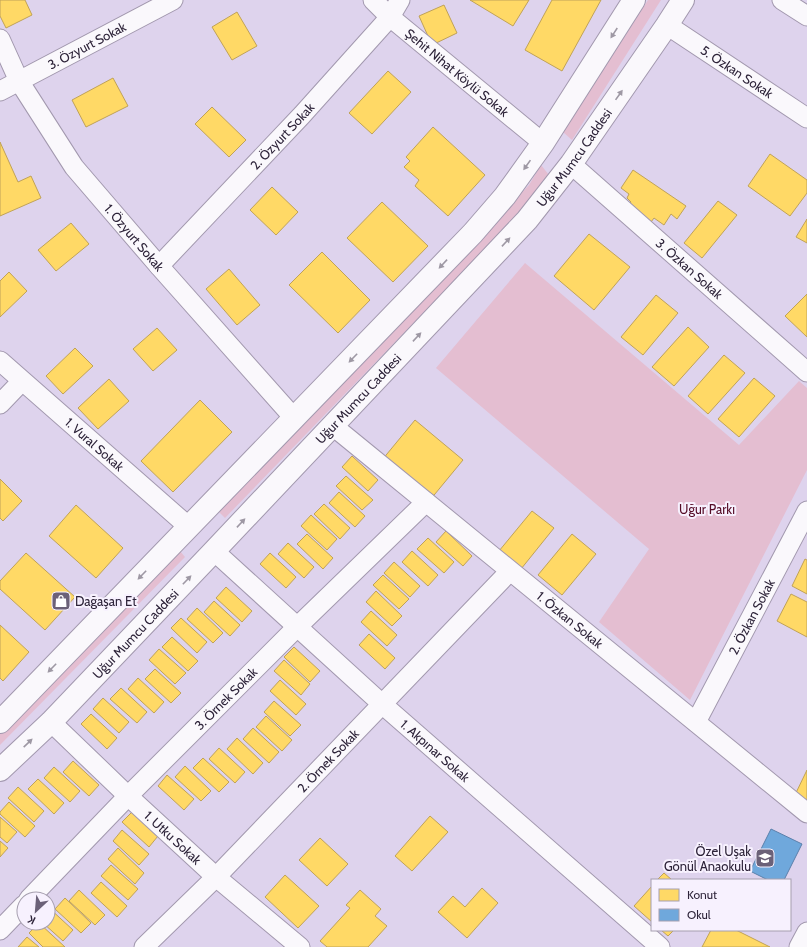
<svg xmlns="http://www.w3.org/2000/svg" width="807" height="947" font-family="Cabin,sans-serif">
	<style>
		.green { fill: #e4bed1 }
		.homes { fill: #ffd966; stroke: #c0a258 }
		.schools { fill: #6fa8dc; stroke: #5b80ab }
		.lines { fill: none; stroke-linecap: round; stroke-linejoin: round }
		.minor-casing { stroke: #a298ae; stroke-width: 21 }
		.tertiary-casing { stroke: #a298ae; stroke-width: 24 }
		.minor { stroke: #faf8fc; stroke-width: 19 }
		.tertiary { stroke: #faf8fc; stroke-width: 22 }
		.oneway { fill: #9e98a4 }
		.labels { text-anchor: middle; dominant-baseline: central; stroke-width: 4; stroke-linejoin: round; paint-order: stroke }
		.street-label { font-size: 13px; fill: #2d2339; stroke: #f7f1fe }
		.park-label { font-size: 13px; fill: #550b26; stroke: #f7f1fe }
		.poi-label { font-size: 13px; fill: #2d2339; stroke: #f7f1fe; text-anchor: start }
	</style>
	<rect width="100%" height="100%" fill="#ded3ed"/>
	<path class="green" d="M 648,0 L 661,0 L 572,140 L 563,132 Z
		M 541,165 L 549,175 L 518,215 L 225,518 L 217,510 L 513,202 L 529,185 Z
		M 525,263 L 739,445 L 799,381 L 807,388 L 807,470 L 690,700 L 599,622 L 649,549 L 436,368 Z
		M 180,551 L 185,557 L 0,745 L 0,734 Z"/>
	<path class="homes" d="M 0,0 L 25,0 L 32,15 L 6,28 L 0,16 Z
		M 470,0 L 529,0 L 513,26 Z
		M 552,0 L 601,0 L 562,71 L 525,50 Z
		M 444,5 L 457,33 L 432,45 L 419,16 Z
		M 237,12 L 257,46 L 232,60 L 212,27 Z
		M 388,71 L 411,92 L 372,134 L 349,113 Z
		M 113,78 L 128,106 L 86,127 L 72,100 Z
		M 212,107 L 246,140 L 229,157 L 195,124 Z
		M 433,127 L 485,175 L 448,216 L 415,186 L 419,180 L 404,167 L 410,161 L 406,157 Z
		M 0,142 L 18,182 L 31,176 L 41,198 L 0,216 Z
		M 770,154 L 807,180 L 807,193 L 790,216 L 748,186 Z
		M 633,170 L 686,206 L 677,219 L 671,214 L 664,225 L 654,218 L 651,222 L 628,206 L 631,202 L 627,198 L 629,194 L 621,188 Z
		M 272,187 L 298,212 L 276,235 L 250,210 Z
		M 718,201 L 737,215 L 702,258 L 684,243 Z
		M 382,202 L 428,246 L 393,282 L 347,238 Z
		M 807,219 L 807,243 L 796,237 Z
		M 71,223 L 89,244 L 56,271 L 38,250 Z
		M 589,234 L 630,267 L 594,310 L 554,276 Z
		M 322,252 L 370,300 L 338,333 L 289,285 Z
		M 229,269 L 260,305 L 237,325 L 206,289 Z
		M 9,272 L 27,291 L 0,317 L 0,281 Z
		M 807,294 L 807,337 L 785,316 Z
		M 656,295 L 678,313 L 643,355 L 621,337 Z
		M 688,327 L 709,347 L 674,386 L 652,367 Z
		M 157,328 L 177,350 L 153,371 L 133,349 Z
		M 75,348 L 93,366 L 63,394 L 46,376 Z
		M 724,355 L 745,373 L 708,414 L 688,396 Z
		M 754,378 L 775,396 L 739,437 L 718,419 Z
		M 109,379 L 129,401 L 98,429 L 78,408 Z
		M 200,400 L 232,432 L 173,492 L 141,461 Z
		M 415,420 L 463,460 L 430,500 L 382,460 Z
		M 352,456 L 378,480 L 368,491 L 342,467 Z
		M 346,476 L 373,500 L 362,510 L 336,486 Z
		M 0,479 L 22,501 L 3,521 L 0,518 Z
		M 339,492 L 365,516 L 355,527 L 329,503 Z
		M 324,504 L 350,528 L 340,539 L 314,514 Z
		M 76,505 L 123,548 L 96,578 L 49,536 Z
		M 532,511 L 554,528 L 521,569 L 499,551 Z
		M 311,515 L 337,539 L 327,550 L 301,526 Z
		M 446,531 L 472,556 L 463,566 L 436,542 Z
		M 307,534 L 333,558 L 323,569 L 297,544 Z
		M 572,534 L 596,554 L 562,595 L 538,575 Z
		M 428,538 L 454,562 L 444,573 L 417,549 Z
		M 288,543 L 314,567 L 304,578 L 278,554 Z
		M 412,551 L 438,575 L 428,586 L 402,562 Z
		M 26,553 L 75,597 L 45,630 L 0,589 L 0,581 Z
		M 270,553 L 296,577 L 286,588 L 260,564 Z
		M 805,559 L 807,560 L 807,594 L 792,586 Z
		M 394,562 L 420,586 L 410,597 L 384,573 Z
		M 383,575 L 409,599 L 399,609 L 373,585 Z
		M 226,587 L 252,611 L 242,622 L 216,598 Z
		M 376,591 L 402,616 L 392,626 L 366,602 Z
		M 791,594 L 807,602 L 807,637 L 777,621 Z
		M 214,601 L 240,625 L 230,636 L 204,612 Z
		M 197,608 L 223,633 L 213,643 L 187,619 Z
		M 371,611 L 397,635 L 387,646 L 361,622 Z
		M 181,618 L 207,642 L 197,653 L 171,628 Z
		M 0,625 L 29,652 L 3,681 L 0,678 Z
		M 369,634 L 395,658 L 385,669 L 359,645 Z
		M 172,637 L 198,661 L 188,671 L 162,647 Z
		M 294,647 L 320,671 L 310,682 L 284,657 Z
		M 159,649 L 186,673 L 175,684 L 149,660 Z
		M 284,660 L 310,684 L 301,695 L 274,671 Z
		M 155,669 L 181,693 L 171,703 L 145,679 Z
		M 138,678 L 164,702 L 154,713 L 128,689 Z
		M 280,680 L 306,704 L 296,715 L 270,691 Z
		M 121,688 L 147,712 L 137,723 L 110,699 Z
		M 103,698 L 129,722 L 119,733 L 93,709 Z
		M 274,701 L 301,725 L 290,736 L 264,712 Z
		M 91,714 L 117,738 L 107,749 L 81,724 Z
		M 266,716 L 292,740 L 282,751 L 256,727 Z
		M 253,728 L 279,752 L 269,763 L 243,739 Z
		M 237,738 L 263,763 L 253,774 L 227,749 Z
		M 219,748 L 245,772 L 235,783 L 209,759 Z
		M 203,758 L 229,782 L 219,792 L 193,768 Z
		M 73,761 L 99,785 L 89,796 L 63,772 Z
		M 185,766 L 211,791 L 201,801 L 175,777 Z
		M 54,767 L 80,791 L 70,802 L 44,778 Z
		M 807,770 L 807,806 L 793,799 Z
		M 167,775 L 194,799 L 184,810 L 158,786 Z
		M 38,779 L 64,803 L 54,814 L 28,789 Z
		M 18,787 L 44,811 L 34,822 L 8,798 Z
		M 9,802 L 35,826 L 25,837 L 0,814 L 0,812 Z
		M 132,812 L 158,836 L 149,847 L 122,822 Z
		M 430,816 L 448,832 L 412,871 L 395,856 Z
		M 0,817 L 17,832 L 7,843 L 0,837 Z
		M 122,830 L 149,854 L 139,865 L 113,841 Z
		M 320,838 L 348,864 L 327,886 L 299,860 Z
		M 0,841 L 8,848 L 0,857 Z
		M 118,848 L 144,873 L 135,884 L 108,859 Z
		M 111,865 L 138,889 L 128,900 L 101,876 Z
		M 664,873 L 672,880 L 657,880 Z
		M 285,875 L 319,906 L 298,928 L 265,897 Z
		M 101,882 L 127,906 L 117,917 L 91,893 Z
		M 652,886 L 652,922 L 634,906 Z
		M 482,888 L 498,903 L 467,938 L 438,912 L 453,896 L 465,907 Z
		M 79,890 L 105,915 L 95,925 L 69,901 Z
		M 360,890 L 381,909 L 375,916 L 387,926 L 368,947 L 327,947 L 320,941 L 350,908 L 346,905 Z
		M 65,898 L 91,923 L 81,933 L 55,909 Z
		M 48,907 L 73,930 L 63,941 L 43,923 L 48,923 Z
		M 39,923 L 65,947 L 43,947 L 29,933 Z
		M 661,930 L 674,930 L 668,936 Z
		M 711,930 L 736,930 L 770,947 L 702,947 Z
		M 27,937 L 39,947 L 18,947 Z"/>
	<path class="schools" d="M 771,829 L 802,844 L 784,880 L 768,880 L 750,871 Z"/>
	<g class="lines">
		<g class="minor-casing">
			<g id="minor">
				<path id="s1" d="M 373,0 L 390,17 L 543,143"/>
				<path d="M 782,0 L 807,16"/>
				<path id="s2" d="M 667,25 L 807,118"/>
				<path id="s3" d="M 0,39 L 19,81 L 74,167 L 159,266 L 294,418"/>
				<path id="s4" d="M 0,91 L 173,0"/>
				<path id="s5" d="M 571,164 L 807,372"/>
				<path id="s6" d="M 159,266 L 302,115 L 390,17 L 400,0"/>
				<path id="s7" d="M 0,361 L 189,527"/>
				<path d="M 0,404 L 22,381"/>
				<path id="s8" d="M 333,426 L 807,813"/>
				<path id="s9" d="M 214,551 L 382,704 L 660,947"/>
				<path id="s10" d="M 51,722 L 128,796 L 216,877 L 300,947"/>
				<path id="s11" d="M 696,722 L 807,511"/>
				<path id="s12" d="M 29,899 L 128,796 L 297,627 L 426,502"/>
				<path d="M 0,930 L 24,905"/>
				<path id="s13" d="M 144,947 L 216,877 L 510,571"/>
				<path d="M 799,947 L 807,932"/>
			</g>
		</g>
		<g class="tertiary-casing">
			<g id="tertiary">
				<path d="M 0,722 L 473,233 L 505,196 L 543,143 L 634,0"/>
				<path id="s14" d="M 0,770 L 51,722 L 214,551 L 527,220 L 571,164 L 667,25 L 683,0"/>
			</g>
		</g>
		<use href="#minor" class="minor"/>
		<use href="#tertiary" class="tertiary"/>
	</g>
	<defs><path id="oneway-solid" d="M-6-.8H1V-3.2L6.5 0L1 3.2V.8H-6Z"/></defs>
	<g class="oneway">
		<use href="#oneway-solid" transform="translate(614 33) rotate(123)"/>
		<use href="#oneway-solid" transform="translate(619 95) rotate(-55)"/>
		<use href="#oneway-solid" transform="translate(527 165) rotate(125)"/>
		<use href="#oneway-solid" transform="translate(506 242) rotate(-47)"/>
		<use href="#oneway-solid" transform="translate(443 264) rotate(133)"/>
		<use href="#oneway-solid" transform="translate(417 337) rotate(-47)"/>
		<use href="#oneway-solid" transform="translate(353 358) rotate(134)"/>
		<use href="#oneway-solid" transform="translate(241 523) rotate(-47)"/>
		<use href="#oneway-solid" transform="translate(142 575) rotate(134)"/>
		<use href="#oneway-solid" transform="translate(187 580) rotate(-46)"/>
		<use href="#oneway-solid" transform="translate(52 668) rotate(134)"/>
		<use href="#oneway-solid" transform="translate(28 743) rotate(-44)"/>
	</g>
	<defs>
		<g id="shop-square" transform="scale(1)"><rect x="-9" y="-9" width="18" height="18" rx="4" fill="#6b6178" stroke="#f7f1fe"/><path d="M-5-2.5h2.3a2.7 3.5 0 0 1 5.4 0H5L5.5 6h-11ZM-1.5-2.5h3a1.5 2.3 0 0 0-3 0Z" fill="#fff"/></g>
		<g id="school-square" transform="scale(1)"><rect x="-9" y="-9" width="18" height="18" rx="4" fill="#6b6178" stroke="#f7f1fe"/><path d="M0-5L7-2L0 1L-7-2ZM-4 1L0 2.5L4 1V4Q0 6-4 4Z" fill="#fff"/></g>
	</defs>
	<g fill-rule="evenodd">
		<use href="#shop-square" x="61" y="601"/>
		<use href="#school-square" x="765" y="858"/>
	</g>
	<g class="labels">
		<g class="street-label">
			<text stroke="none"><textPath href="#s4" startOffset="98">3. Özyurt Sokak</textPath></text>
			<text stroke="none"><textPath href="#s2" startOffset="84">5. Özkan Sokak</textPath></text>
			<text stroke="none"><textPath href="#s1" startOffset="111">Şehit Nihat Köylü Sokak</textPath></text>
			<text stroke="none"><textPath href="#s6" startOffset="179">2. Özyurt Sokak</textPath></text>
			<text stroke="none"><textPath href="#s14" startOffset="840">Uğur Mumcu Caddesi</textPath></text>
			<text stroke="none"><textPath href="#s3" startOffset="241">1. Özyurt Sokak</textPath></text>
			<text stroke="none"><textPath href="#s5" startOffset="158">3. Özkan Sokak</textPath></text>
			<text stroke="none"><textPath href="#s14" startOffset="516">Uğur Mumcu Caddesi</textPath></text>
			<text stroke="none"><textPath href="#s7" startOffset="126">1. Vural Sokak</textPath></text>
			<text stroke="none"><textPath href="#s11" startOffset="119">2. Özkan Sokak</textPath></text>
			<text stroke="none"><textPath href="#s8" startOffset="306">1. Özkan Sokak</textPath></text>
			<text stroke="none"><textPath href="#s14" startOffset="192">Uğur Mumcu Caddesi</textPath></text>
			<text stroke="none"><textPath href="#s12" startOffset="281">3. Örnek Sokak</textPath></text>
			<text stroke="none"><textPath href="#s9" startOffset="298">1. Akpınar Sokak</textPath></text>
			<text stroke="none"><textPath href="#s13" startOffset="262">2. Örnek Sokak</textPath></text>
			<text stroke="none"><textPath href="#s10" startOffset="168">1. Utku Sokak</textPath></text>
		</g>
		<g class="park-label">
			<text x="707" y="509">Uğur Parkı</text>
		</g>
		<g class="poi-label">
			<text x="75" y="601">Dağaşan Et</text>
			<text x="751" y="851" text-anchor="end">Özel Uşak<tspan x="751" dy="15">Gönül Anaokulu</tspan></text>
		</g>
	</g>
	<rect x="651" y="879" width="140" height="52" fill="#f7f1fe" stroke="#a69faf"/>
	<rect x="659" y="889" width="20" height="12" fill="#ffd966" stroke="#a69faf"/>
	<text x="687" y="899" font-size="12" fill="#2d2339">Konut</text>
	<rect x="659" y="909" width="20" height="12" fill="#6fa8dc" stroke="#a69faf"/>
	<text x="687" y="919" font-size="12" fill="#2d2339">Okul</text>
	<g transform="translate(36 911) rotate(206)"><circle r="19" fill="#f7f1fe" stroke="#a69faf"/>
	<path d="M0-3L7 15L0 10L-7 15Z" fill="#6b6178"/>
	<text y="-6" font-size="11" font-weight="bold" text-anchor="middle" fill="#2d2339">K</text>
	</g>
</svg>
